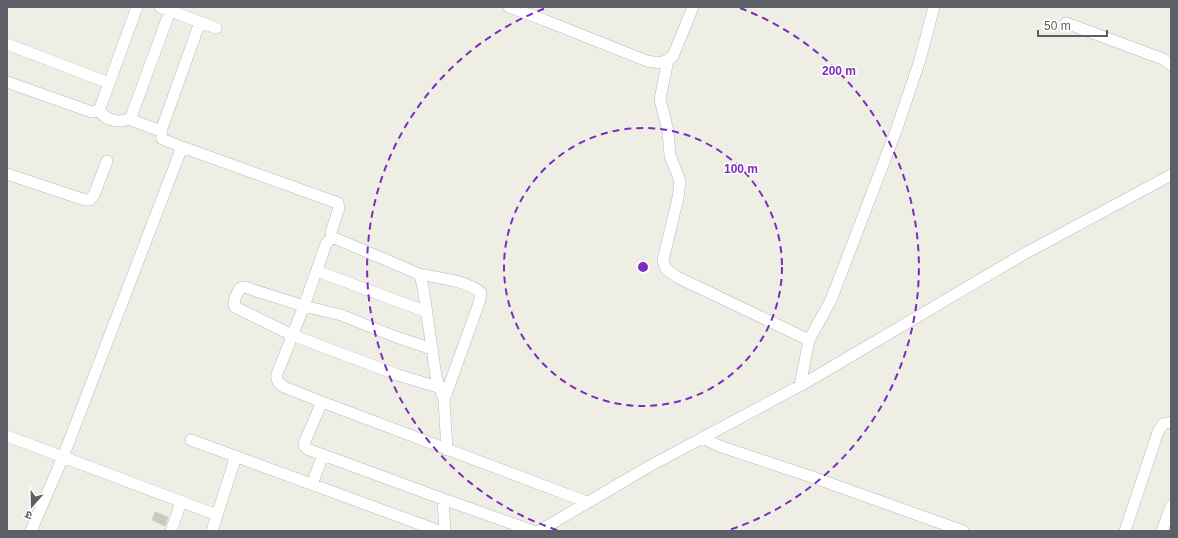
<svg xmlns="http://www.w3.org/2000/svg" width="1178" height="538" font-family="Helvetica,'Noto Sans Devanagari',sans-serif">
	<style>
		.building { fill: #cac8c2; stroke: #d4d1c3 }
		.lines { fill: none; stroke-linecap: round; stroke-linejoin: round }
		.minor-casing { stroke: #b7babf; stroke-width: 12 }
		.minor { stroke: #fff; stroke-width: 11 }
		.ring { fill: none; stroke: #7b2cbf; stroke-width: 2; stroke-dasharray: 7 5 }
		.centre { fill: #7b2cbf; stroke: #fff; stroke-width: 2 }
		.ring-label { font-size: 12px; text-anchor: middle; font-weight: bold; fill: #7b2cbf; stroke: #fff; stroke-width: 3; stroke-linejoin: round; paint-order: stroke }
	</style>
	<rect width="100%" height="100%" fill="#efeee5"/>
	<path class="building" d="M 155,512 L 168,517 L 165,526 L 152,520 Z"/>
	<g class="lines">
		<g class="minor-casing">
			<path id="minor" d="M 160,7 L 216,28
				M 509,7 L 544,20 L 647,61 C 657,63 665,64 673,56 L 693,7
				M 200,22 L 161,131 L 162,139 L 182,147 L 335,202 L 338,203 L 339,208 L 331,232 L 332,237 L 419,274 L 421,279 L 423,287 L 436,376 L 444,400 L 447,450
				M 1066,23 L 1163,59 L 1171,65
				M 7,44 L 109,83
				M 668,60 L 660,99 L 668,131 L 670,155 L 680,181 L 678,198 L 663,260 L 666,269 L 677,277 L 809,340 L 800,386
				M 7,82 L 92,112 L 99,111 L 137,7
				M 99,111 C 106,120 122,125 131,117 L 170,11
				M 128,119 L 161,131
				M 7,174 L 85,200 L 89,200 L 94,195 L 107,161
				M 332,237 L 326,244 L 304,306 L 277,374 C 276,381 279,384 284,387 L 322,402 L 587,502
				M 317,271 L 427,312
				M 419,274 C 437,278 467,280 481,293 L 479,303 L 444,400
				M 809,340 L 831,300 L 897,128 L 920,60 L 934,7
				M 432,349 L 396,337 L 341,315 L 304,306 L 244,287 L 240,288 L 235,298 L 234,304 L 235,307 L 292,335 L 398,375 L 441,388
				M 322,402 L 305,441 L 304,445 L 307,449 L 443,499 L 533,531
				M 7,436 L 217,515
				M 702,438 L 722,447 L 812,477 L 963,531
				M 191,440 L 439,531
				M 312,484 L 323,455
				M 443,499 L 445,531
				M 31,531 L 63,457 L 182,147
				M 171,531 L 181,502
				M 212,531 L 236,456
				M 539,531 L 648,467 L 805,383 L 1022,255 L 1171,175
				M 1125,531 L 1158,432 L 1163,424 L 1171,422
				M 1162,531 L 1171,506"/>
		</g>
		<use href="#minor" class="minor"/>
	</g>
	<g class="ring">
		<circle cx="643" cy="267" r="139"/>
		<path d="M557 530A277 277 0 0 1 546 8M740 8A277 277 0 0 1 729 530"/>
	</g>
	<circle cx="643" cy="267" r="6" class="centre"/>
	<g class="ring-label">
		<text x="839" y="75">200 m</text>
		<text x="741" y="173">100 m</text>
	</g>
	<rect width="1178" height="538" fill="none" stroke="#5c6066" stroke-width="16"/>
	<g transform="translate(32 506) rotate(200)" stroke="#ffffff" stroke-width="3" paint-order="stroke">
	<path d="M0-3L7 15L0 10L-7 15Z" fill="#5c6066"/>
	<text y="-6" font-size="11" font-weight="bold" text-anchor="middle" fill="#5c6066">उ</text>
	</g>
	<path d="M1038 30v6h69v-6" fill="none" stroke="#5c6066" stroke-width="2"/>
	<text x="1044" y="30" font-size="12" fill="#5c6066" stroke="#ffffff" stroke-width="3" paint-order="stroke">50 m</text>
</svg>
